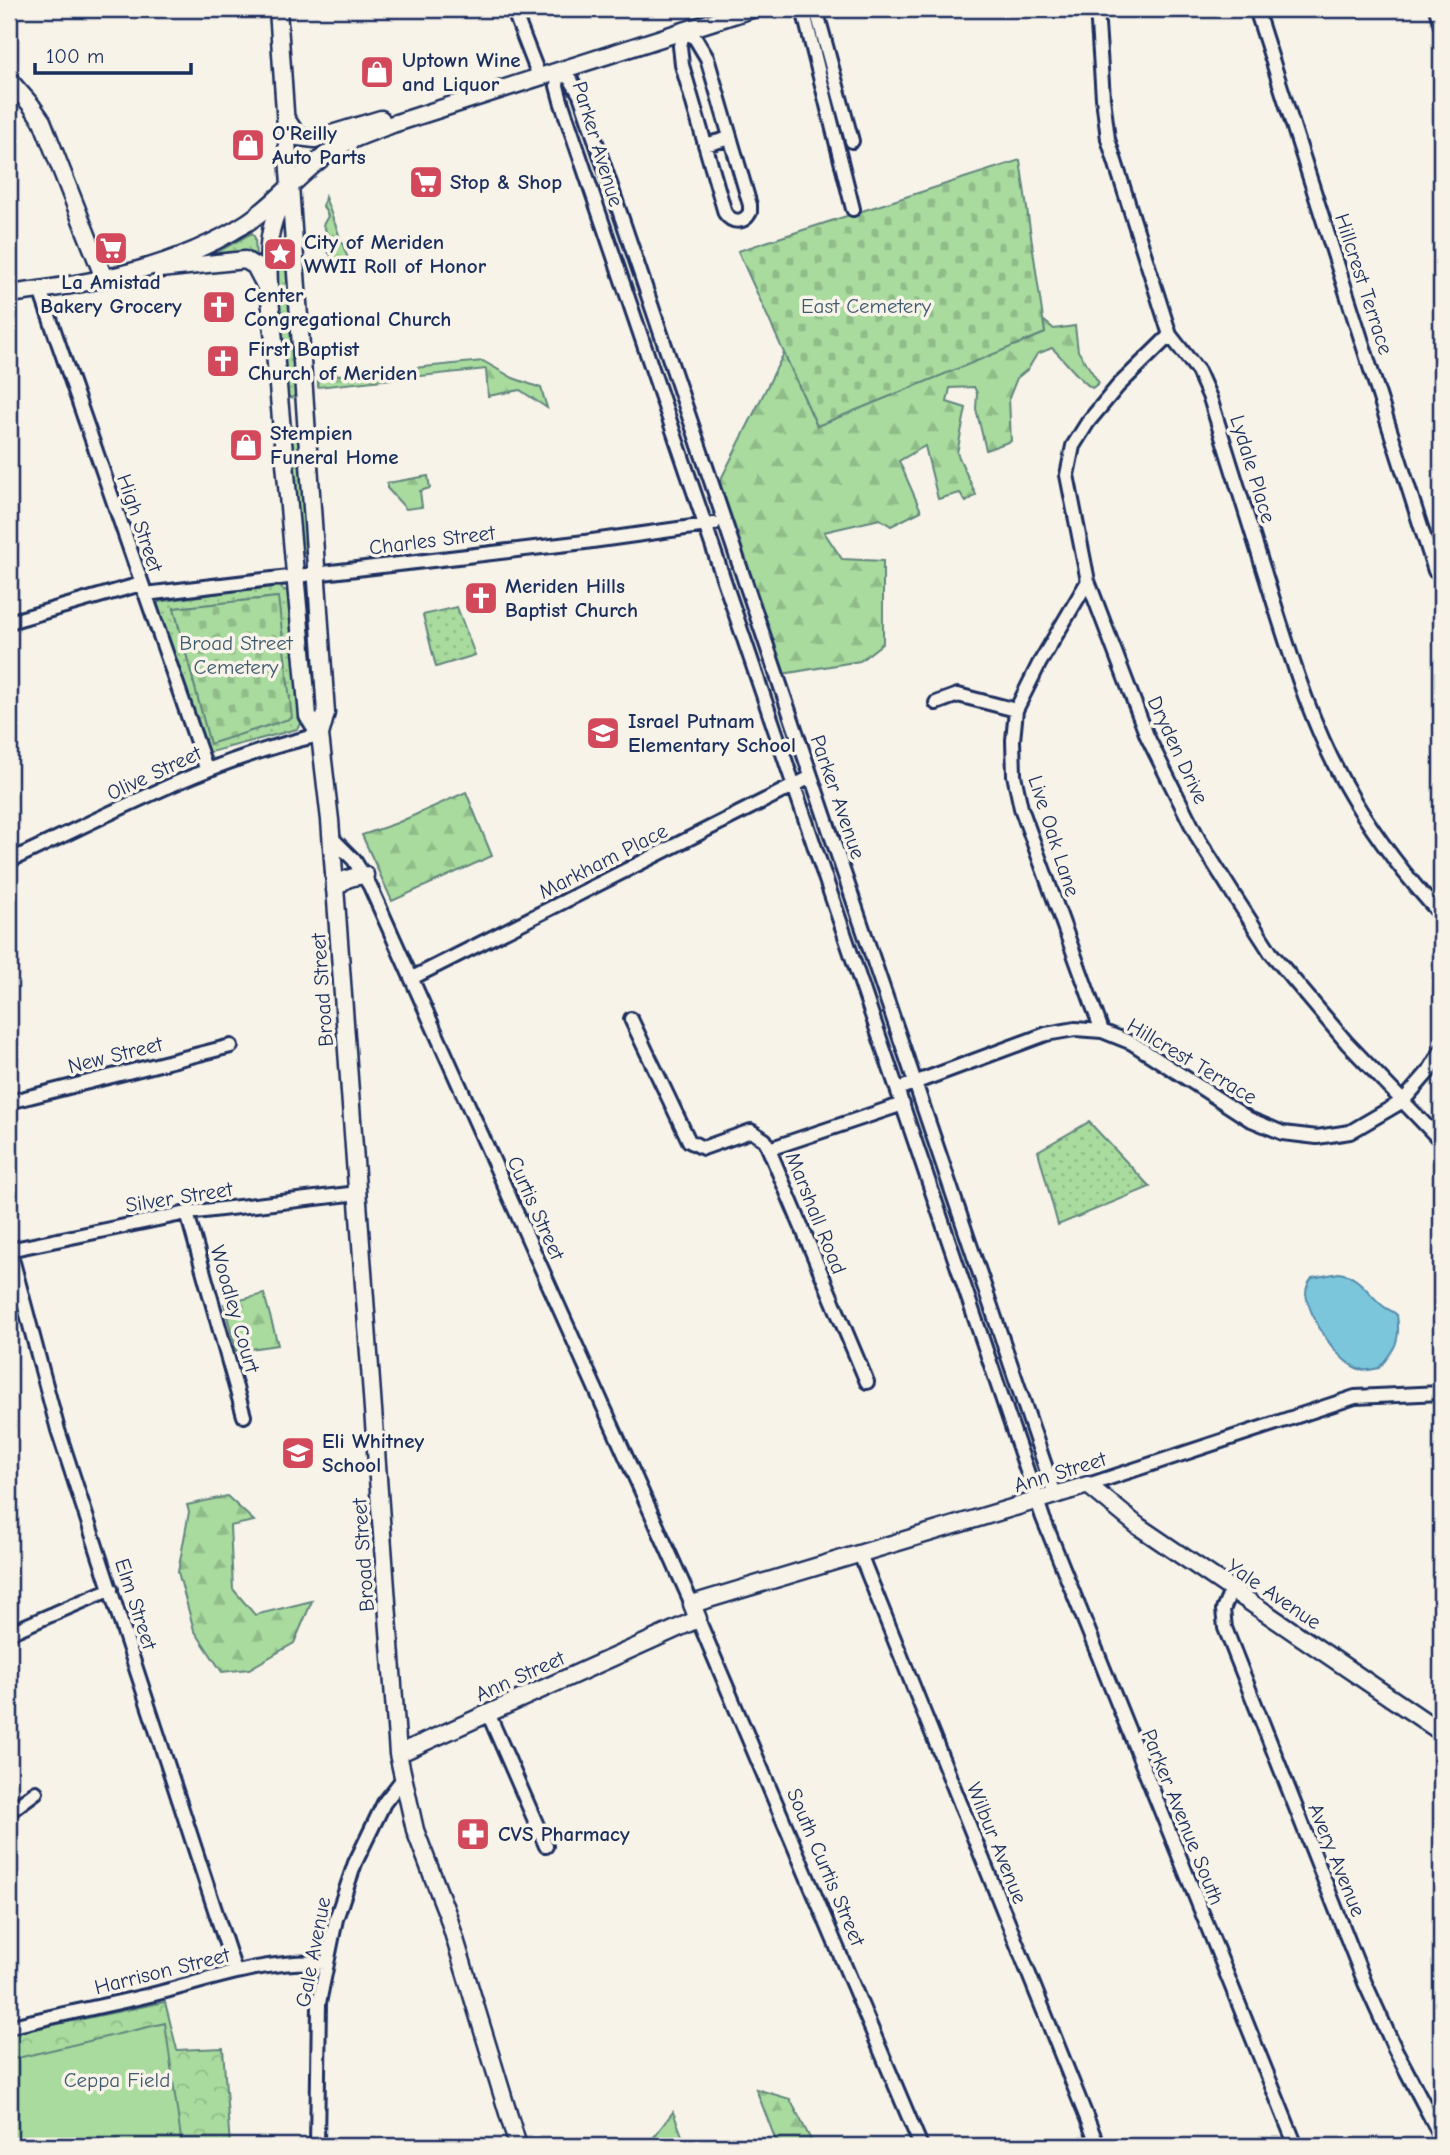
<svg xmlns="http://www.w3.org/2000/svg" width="1450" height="2155" font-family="'Comic Neue',sans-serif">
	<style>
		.grass { fill: url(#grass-dots); stroke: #62857e; stroke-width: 2; fill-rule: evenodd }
		.forest { fill: url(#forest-firs); stroke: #62857e; stroke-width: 2 }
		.cemetery { fill: url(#cemetery-stones); stroke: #62857e; stroke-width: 2 }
		.park { fill: url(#park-crowns); stroke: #62857e; stroke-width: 2 }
		.garden { fill: #a8db9d; stroke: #62857e; stroke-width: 2 }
		.water { fill: #7cc6dc; stroke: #558aaa; stroke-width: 2 }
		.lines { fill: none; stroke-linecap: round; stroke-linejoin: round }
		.minor-casing { stroke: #1b2f5e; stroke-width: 18 }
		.major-casing { stroke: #1b2f5e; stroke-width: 21 }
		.minor { stroke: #f7f3e8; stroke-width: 12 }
		.major { stroke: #f7f3e8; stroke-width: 16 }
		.labels { text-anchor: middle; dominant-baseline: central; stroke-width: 7; stroke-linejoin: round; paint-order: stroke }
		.poi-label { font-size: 21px; font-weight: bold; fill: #1b2f5e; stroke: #f7f3e8; text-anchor: start }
		.street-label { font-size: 21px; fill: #1b2f5e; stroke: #f7f3e8 }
		.park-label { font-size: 21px; fill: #3e5a6e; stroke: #f7f3e8 }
	</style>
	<defs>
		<pattern id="grass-dots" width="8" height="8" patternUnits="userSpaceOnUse" patternTransform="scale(1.75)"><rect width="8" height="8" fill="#a8db9d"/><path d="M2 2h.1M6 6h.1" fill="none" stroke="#90bc8a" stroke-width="1.8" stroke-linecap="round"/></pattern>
		<pattern id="forest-firs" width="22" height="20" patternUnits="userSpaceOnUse" patternTransform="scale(1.75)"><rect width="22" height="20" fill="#a8db9d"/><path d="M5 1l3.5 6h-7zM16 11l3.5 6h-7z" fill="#90bc8a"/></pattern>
		<pattern id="cemetery-stones" width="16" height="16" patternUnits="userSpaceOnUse" patternTransform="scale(1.75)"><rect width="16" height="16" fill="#a8db9d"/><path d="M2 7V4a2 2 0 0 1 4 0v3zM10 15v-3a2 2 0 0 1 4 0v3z" fill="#90bc8a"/></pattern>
		<pattern id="park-crowns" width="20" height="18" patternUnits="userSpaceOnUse" patternTransform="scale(1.75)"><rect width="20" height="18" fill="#a8db9d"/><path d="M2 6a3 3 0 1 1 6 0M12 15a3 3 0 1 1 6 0" fill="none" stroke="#90bc8a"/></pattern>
	</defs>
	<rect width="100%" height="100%" fill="#f7f3e8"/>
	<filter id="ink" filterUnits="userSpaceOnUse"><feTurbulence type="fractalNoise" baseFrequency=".0143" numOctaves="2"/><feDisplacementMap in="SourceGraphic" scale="14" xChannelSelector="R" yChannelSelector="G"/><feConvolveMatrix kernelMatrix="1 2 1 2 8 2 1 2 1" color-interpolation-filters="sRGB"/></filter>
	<g filter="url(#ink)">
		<path class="grass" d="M 325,197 L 350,264 L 343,267 L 330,262 L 331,255 L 326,250 L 329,238 L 323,225 L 328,216 L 323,206 Z
			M 252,233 L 255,238 L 256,258 L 209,257 Z
			M 287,256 L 296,394 L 292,398 L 286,396 L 273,257 L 279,262 Z
			M 292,427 L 296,427 L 299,431 L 308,550 L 305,552 L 300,551 L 288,430 Z
			M 276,585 L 290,593 L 302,723 L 297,729 L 207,753 L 156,606 L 158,602 ZM 278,597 L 210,743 L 174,608 Z
			M 457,607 L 475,655 L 436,667 L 423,615 Z
			M 1089,1122 L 1150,1187 L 1058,1225 L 1038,1151 Z"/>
		<path class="forest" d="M 1043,320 L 1054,329 L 1075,326 L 1078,351 L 1099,383 L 1092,388 C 1080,381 1064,359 1052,348 L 1037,354 L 1028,369 L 1017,378 L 1009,398 L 1011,441 L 986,450 L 976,409 L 977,393 L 974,387 L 950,388 L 947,402 L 966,408 L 957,453 L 976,495 L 966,502 L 960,493 L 938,499 L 925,446 L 899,461 L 921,511 L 891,526 L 880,519 L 824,532 L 842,559 L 883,561 L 883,643 L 860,661 L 782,674 L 718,485 L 784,353 L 817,426 L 1045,333 Z
			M 483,361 L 513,378 L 541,388 L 547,408 L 520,390 L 488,396 L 486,369 L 318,387 L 318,381 L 325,374 L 344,375 Z
			M 428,476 L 430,488 L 420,491 L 422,507 L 406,509 L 387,488 L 387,483 Z
			M 466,792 L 492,856 L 392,901 L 362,835 L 397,823 Z
			M 264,1294 L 278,1345 L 236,1351 L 224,1304 Z
			M 227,1496 L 254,1521 L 230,1526 L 233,1589 L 255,1615 L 312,1601 L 294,1643 L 249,1669 L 222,1672 L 194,1630 L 178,1572 L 189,1512 L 187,1505 Z
			M 756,2089 L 790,2099 L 814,2146 L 778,2146 Z
			M 673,2112 L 686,2146 L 647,2146 Z"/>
		<path class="cemetery" d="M 1020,160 L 1045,333 L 817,426 L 738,251 Z
			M 278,597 L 292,718 L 210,744 L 174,608 Z"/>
		<path class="park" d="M 165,2002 L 177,2050 L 223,2048 L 230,2146 L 9,2146 L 9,2034 Z"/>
		<path class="garden" d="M 165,2023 L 182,2146 L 14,2146 L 9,2125 L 9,2060 Z"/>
		<path class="water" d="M 1339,1273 C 1360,1276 1368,1294 1383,1306 C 1388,1310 1393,1311 1397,1315 C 1401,1341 1395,1349 1379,1368 C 1374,1369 1369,1371 1363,1370 C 1339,1366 1308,1316 1306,1293 C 1306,1287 1309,1282 1312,1278 Z"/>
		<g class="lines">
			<g class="minor-casing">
				<path id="minor" d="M 513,9 L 539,76
					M 803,9 L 853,209
					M 816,9 L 852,141
					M 1097,9 L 1103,98 L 1108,139 L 1170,335 L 1198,371 L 1210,398 C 1230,462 1250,526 1270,590 C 1292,661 1314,733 1352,797 C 1379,842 1406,877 1441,915
					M 1256,9 L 1435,571
					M 1436,9 L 1441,26
					M 684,30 L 695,38 L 707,58 L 750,205 L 750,212 C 744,224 732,223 725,213 L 682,65 L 680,46 Z
					M 559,70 L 557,86 L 561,101 L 1043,1518 L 1296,2146
					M 559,70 L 571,80 L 580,95 L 1055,1495
					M 705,145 L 730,138
					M 40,290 L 206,768
					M 1170,335 L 1118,386 L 1088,422 L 1073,446 L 1067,475 L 1088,581 L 1147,736 L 1199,840 L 1235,897 L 1271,953 L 1347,1043 L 1441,1141
					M 1088,581 L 1039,664 L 1016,710 L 1013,740 L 1014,775 L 1021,808 L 1102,1031
					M 145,594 L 585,542 L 714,524
					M 9,622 L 141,584
					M 936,703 L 958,695 L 1016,710
					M 331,837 L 354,860 L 370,886 L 692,1604
					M 9,861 C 111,814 210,759 320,735
					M 412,978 L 811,777
					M 631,1019 L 689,1141 L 703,1148 L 751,1131 L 765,1140 L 867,1382
					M 898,1089 L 1046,1034 L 1075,1029 L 1102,1031 L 1132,1043 L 1249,1119 L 1283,1133 L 1317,1137 L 1350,1132 L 1403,1101 L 1429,1071 L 1441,1051
					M 9,1102 L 231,1046
					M 769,1149 L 903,1104
					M 187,1213 L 244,1416
					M 9,1247 L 58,1430 L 235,1971
					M 9,1250 L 187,1213 L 358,1193
					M 1088,1485 L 1355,1397 L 1441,1393
					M 860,1554 L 1098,2146
					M 1231,1591 L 1223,1610 L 1225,1628 L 1365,1983 L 1395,2049 L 1441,2137
					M 698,1619 L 921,2146
					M 9,1633 L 111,1589
					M 488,1713 L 546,1846
					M 9,1812 L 36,1792
					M 9,2027 C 59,2014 111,2005 162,1992 C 215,1978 269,1959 326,1963
					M 317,2146 L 319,2003 L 336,1919 L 355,1863 L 384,1803 L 402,1780"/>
			</g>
			<g class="major-casing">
				<path id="major" d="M 278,9 L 326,713 L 320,735 L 330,820 L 340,954 L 398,1754 L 415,1830 L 448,1916 L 518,2146
					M 9,80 L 31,105 L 42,121 L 104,278
					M 287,120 L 298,137 L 315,139 L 381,119
					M 283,199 C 266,231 268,252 269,287 L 308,716 L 320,735
					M 160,269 L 245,260 L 255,266 L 266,287
					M 9,294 C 91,284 178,268 248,222 C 278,202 300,173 330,152 C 349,139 372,132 393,124 L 752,9
					M 335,890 C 343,878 351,877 365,875
					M 398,1754 L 698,1619 L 692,1604 L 1088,1485 L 1138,1526 L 1441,1732"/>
			</g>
			<use href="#minor" class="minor"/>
			<use href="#major" class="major"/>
		</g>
	</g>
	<defs>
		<g id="shop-square" transform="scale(1.75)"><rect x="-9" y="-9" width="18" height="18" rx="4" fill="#d1495b" stroke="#f7f3e8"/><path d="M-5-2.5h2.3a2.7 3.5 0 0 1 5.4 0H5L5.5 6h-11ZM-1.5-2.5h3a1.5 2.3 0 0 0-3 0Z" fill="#fff"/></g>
		<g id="supermarket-square" transform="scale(1.75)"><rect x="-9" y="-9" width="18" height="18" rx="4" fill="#d1495b" stroke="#f7f3e8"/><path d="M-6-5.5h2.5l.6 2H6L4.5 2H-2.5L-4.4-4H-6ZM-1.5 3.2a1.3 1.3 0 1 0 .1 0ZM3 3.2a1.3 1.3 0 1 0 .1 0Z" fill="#fff"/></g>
		<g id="sight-square" transform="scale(1.75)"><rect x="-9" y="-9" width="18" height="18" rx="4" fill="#d1495b" stroke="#f7f3e8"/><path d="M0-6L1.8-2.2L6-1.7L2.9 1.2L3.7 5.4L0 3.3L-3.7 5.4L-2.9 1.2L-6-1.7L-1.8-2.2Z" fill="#fff"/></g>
		<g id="church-square" transform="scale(1.75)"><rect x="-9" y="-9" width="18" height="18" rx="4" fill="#d1495b" stroke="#f7f3e8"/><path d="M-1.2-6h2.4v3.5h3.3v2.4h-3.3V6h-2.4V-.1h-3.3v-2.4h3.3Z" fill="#fff"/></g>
		<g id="school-square" transform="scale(1.75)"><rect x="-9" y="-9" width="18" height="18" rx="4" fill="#d1495b" stroke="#f7f3e8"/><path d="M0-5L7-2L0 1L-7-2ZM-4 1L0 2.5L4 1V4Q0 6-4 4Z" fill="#fff"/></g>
		<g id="pharmacy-square" transform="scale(1.75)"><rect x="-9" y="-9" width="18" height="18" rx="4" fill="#d1495b" stroke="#f7f3e8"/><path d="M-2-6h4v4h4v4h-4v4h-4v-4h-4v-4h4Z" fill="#fff"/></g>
	</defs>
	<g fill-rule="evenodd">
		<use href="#shop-square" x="377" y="72"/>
		<use href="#shop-square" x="248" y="145"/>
		<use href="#supermarket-square" x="426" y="182"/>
		<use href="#supermarket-square" x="111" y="248"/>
		<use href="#sight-square" x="280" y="254"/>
		<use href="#church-square" x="219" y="307"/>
		<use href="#church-square" x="223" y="361"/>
		<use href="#shop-square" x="246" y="445"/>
		<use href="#church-square" x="481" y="598"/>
		<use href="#school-square" x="603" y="733"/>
		<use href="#school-square" x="298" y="1453"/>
		<use href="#pharmacy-square" x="473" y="1834"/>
	</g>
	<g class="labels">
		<g class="poi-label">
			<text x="402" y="60">Uptown Wine<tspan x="402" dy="24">and Liquor</tspan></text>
			<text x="272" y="133">O'Reilly<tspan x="272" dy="24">Auto Parts</tspan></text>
			<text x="450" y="182">Stop &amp; Shop</text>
			<text x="304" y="242">City of Meriden<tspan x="304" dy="24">WWII Roll of Honor</tspan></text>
			<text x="111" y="282" text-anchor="middle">La Amistad<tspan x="111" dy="24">Bakery Grocery</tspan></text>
			<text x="244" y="295">Center<tspan x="244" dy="24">Congregational Church</tspan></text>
			<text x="248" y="349">First Baptist<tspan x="248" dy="24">Church of Meriden</tspan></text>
			<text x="270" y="433">Stempien<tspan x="270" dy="24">Funeral Home</tspan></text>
			<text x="505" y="586">Meriden Hills<tspan x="505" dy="24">Baptist Church</tspan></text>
			<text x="628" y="721">Israel Putnam<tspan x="628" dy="24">Elementary School</tspan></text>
			<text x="322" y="1441">Eli Whitney<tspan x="322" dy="24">School</tspan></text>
			<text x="498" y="1834">CVS Pharmacy</text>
		</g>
		<g class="street-label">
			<text transform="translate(598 144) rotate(73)">Parker Avenue</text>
			<text transform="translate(1364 284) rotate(72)">Hillcrest Terrace</text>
			<text transform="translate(1253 469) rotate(73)">Lydale Place</text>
			<text transform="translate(140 523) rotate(71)">High Street</text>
			<text transform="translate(432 540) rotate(-7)">Charles Street</text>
			<text transform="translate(1178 750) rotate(65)">Dryden Drive</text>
			<text transform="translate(154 773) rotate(-25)">Olive Street</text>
			<text transform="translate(838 797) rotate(71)">Parker Avenue</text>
			<text transform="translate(1054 836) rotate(72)">Live Oak Lane</text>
			<text transform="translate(603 861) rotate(-27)">Markham Place</text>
			<text transform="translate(322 990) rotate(-94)">Broad Street</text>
			<text transform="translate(115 1055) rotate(-14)">New Street</text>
			<text transform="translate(1192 1061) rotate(31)">Hillcrest Terrace</text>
			<text transform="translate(179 1197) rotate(-9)">Silver Street</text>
			<text transform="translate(536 1208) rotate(66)">Curtis Street</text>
			<text transform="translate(816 1213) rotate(68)">Marshall Road</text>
			<text transform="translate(235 1309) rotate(74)">Woodley Court</text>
			<text transform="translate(1060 1472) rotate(-17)">Ann Street</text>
			<text transform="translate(363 1555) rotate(-94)">Broad Street</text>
			<text transform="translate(1274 1594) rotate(34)">Yale Avenue</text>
			<text transform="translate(136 1604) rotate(72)">Elm Street</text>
			<text transform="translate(520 1676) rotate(-24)">Ann Street</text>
			<text transform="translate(1183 1817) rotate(68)">Parker Avenue South</text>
			<text transform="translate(997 1843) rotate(68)">Wilbur Avenue</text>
			<text transform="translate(1337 1860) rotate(68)">Avery Avenue</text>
			<text transform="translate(826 1867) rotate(67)">South Curtis Street</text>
			<text transform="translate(313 1952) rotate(-79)">Gale Avenue</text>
			<text transform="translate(162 1971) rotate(-14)">Harrison Street</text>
		</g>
		<g class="park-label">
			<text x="866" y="306">East Cemetery</text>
			<text x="236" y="643">Broad Street<tspan x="236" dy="24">Cemetery</tspan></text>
			<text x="117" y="2080">Ceppa Field</text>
		</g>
	</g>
	<rect width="1450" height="2155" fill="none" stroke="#f7f3e8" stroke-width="35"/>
	<rect x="18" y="18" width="1415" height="2120" fill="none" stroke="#1b2f5e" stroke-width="2.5" filter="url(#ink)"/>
	<path d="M35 63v10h156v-10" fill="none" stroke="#1b2f5e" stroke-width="3.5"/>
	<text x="46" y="63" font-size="21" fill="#1b2f5e" stroke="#f7f3e8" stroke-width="5" paint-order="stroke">100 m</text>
</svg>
